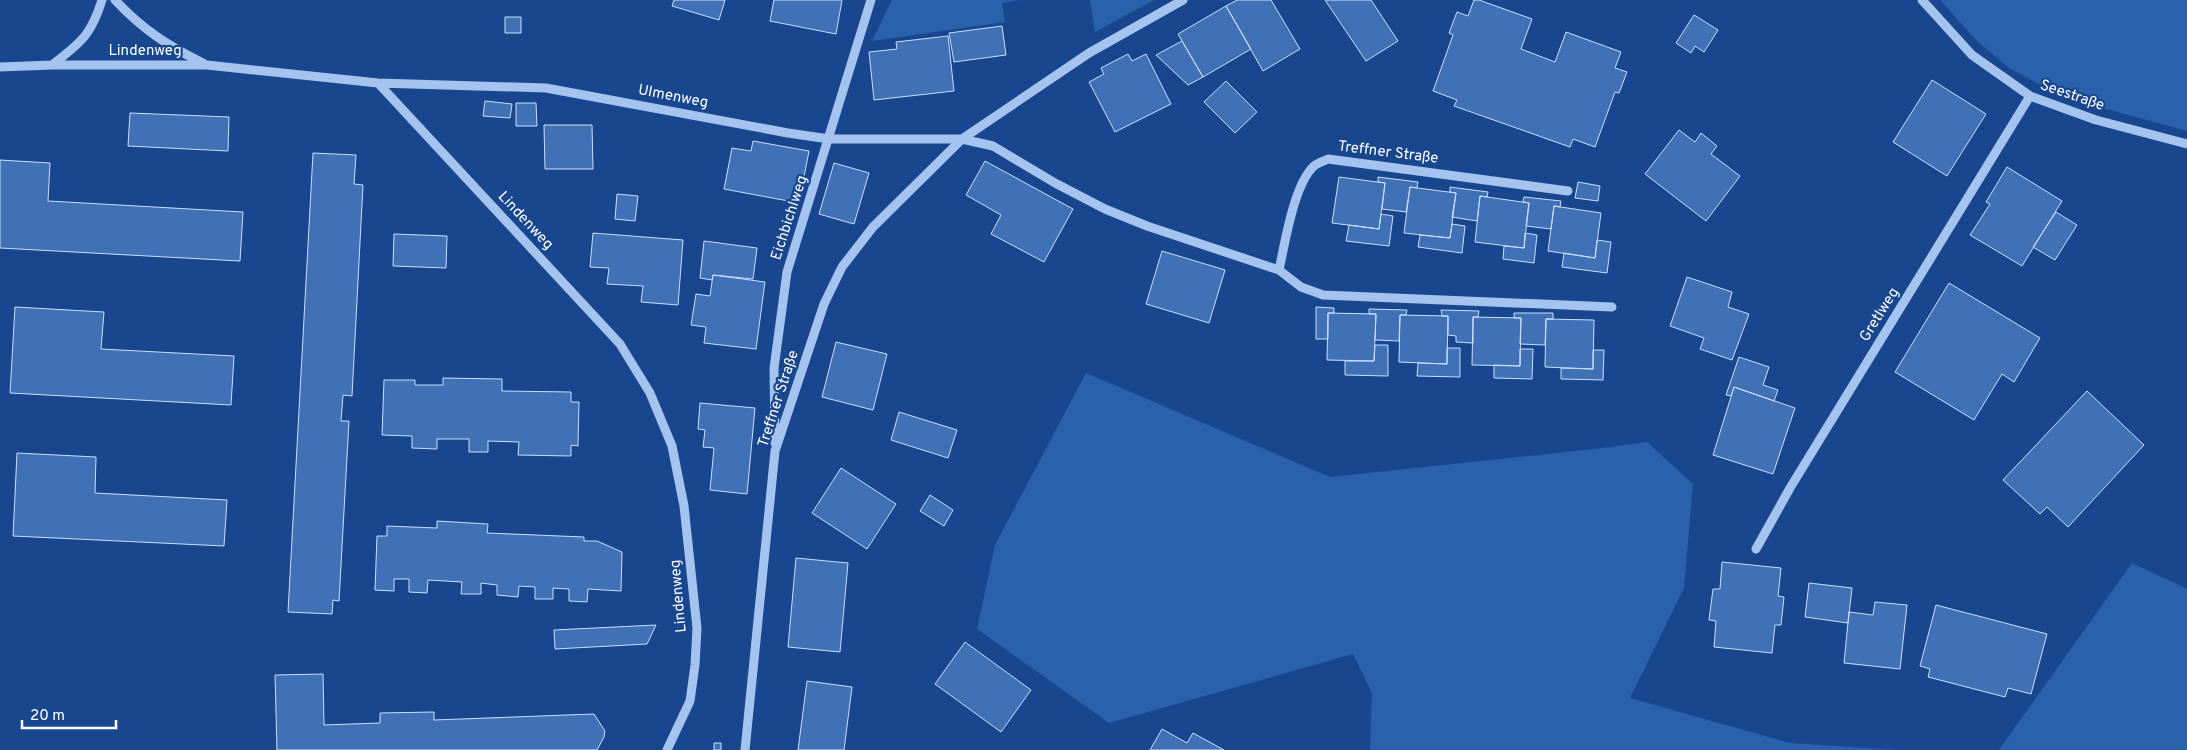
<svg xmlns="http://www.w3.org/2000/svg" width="2187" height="750" font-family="Overpass,sans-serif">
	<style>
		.green { fill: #2a61ad }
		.building { fill: #4071b7; stroke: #cbdffb }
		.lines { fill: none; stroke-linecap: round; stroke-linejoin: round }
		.minor { stroke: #a4c4ef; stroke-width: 9 }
		.labels { text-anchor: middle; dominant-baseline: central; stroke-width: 4.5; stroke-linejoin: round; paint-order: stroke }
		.street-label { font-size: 15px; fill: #fff; stroke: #18478f }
	</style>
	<rect width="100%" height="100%" fill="#18478f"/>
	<path class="green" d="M 892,0 L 1019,0 L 1002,3 L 1005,22 L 872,41 Z
		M 1090,0 L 1154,0 L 1095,32 Z
		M 1940,0 L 2187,0 L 2187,131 L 2099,107 L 2048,89 L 2009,68 L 1976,40 Z
		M 1086,373 L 1330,477 L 1603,448 L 1647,442 L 1693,484 L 1684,588 L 1630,698 L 1790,743 L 1898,750 L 1370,750 L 1372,693 L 1353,654 L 1109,723 L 977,629 L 995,545 Z
		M 2132,563 L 2187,589 L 2187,750 L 1999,750 Z"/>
	<path class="building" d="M 674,0 L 725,0 L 719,20 L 672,6 Z
		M 774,0 L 842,0 L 836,34 L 770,21 Z
		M 1237,0 L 1271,0 L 1300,49 L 1263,71 L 1226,6 Z
		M 1325,0 L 1371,0 L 1398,41 L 1366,61 Z
		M 1474,0 L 1479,0 L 1532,19 L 1521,49 L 1555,62 L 1566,32 L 1621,52 L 1615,68 L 1627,72 L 1619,93 L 1615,92 L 1595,147 L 1573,139 L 1570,147 L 1454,106 L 1457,100 L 1433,91 L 1453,35 L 1449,33 L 1457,12 L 1468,16 Z
		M 1226,6 L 1251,49 L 1203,77 L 1178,34 Z
		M 1694,15 L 1718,30 L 1704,52 L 1695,46 L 1691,53 L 1676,43 Z
		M 505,17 L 521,17 L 521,33 L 505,33 Z
		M 1002,26 L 1006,55 L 954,62 L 949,33 Z
		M 948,36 L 954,91 L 874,100 L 869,52 L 897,49 L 896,42 Z
		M 1182,41 L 1203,77 L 1188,85 L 1156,55 Z
		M 1128,54 L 1132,61 L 1146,54 L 1171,104 L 1115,132 L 1089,82 L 1104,74 L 1101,68 Z
		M 1932,80 L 1986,114 L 1947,176 L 1893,142 Z
		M 1226,81 L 1257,112 L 1235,133 L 1204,102 Z
		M 485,101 L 512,104 L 510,118 L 483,116 Z
		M 516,103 L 536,103 L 537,126 L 516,126 Z
		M 130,113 L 229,117 L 228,151 L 128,146 Z
		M 544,125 L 592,125 L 593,169 L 545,169 Z
		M 1679,130 L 1695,142 L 1701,133 L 1717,146 L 1711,154 L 1740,176 L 1706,221 L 1645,174 Z
		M 753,141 L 809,151 L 799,203 L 724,189 L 732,148 L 751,151 Z
		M 313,153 L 356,155 L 354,184 L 363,185 L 352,396 L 343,395 L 341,421 L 349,421 L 339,601 L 333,600 L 332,614 L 288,612 Z
		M 0,160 L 50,163 L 48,201 L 243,212 L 240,261 L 0,248 Z
		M 985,161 L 1073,209 L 1044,262 L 991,234 L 1001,215 L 966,195 Z
		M 834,163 L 869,173 L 854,224 L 819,214 Z
		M 2007,167 L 2062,201 L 2022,266 L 1970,235 L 1990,204 L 1986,202 Z
		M 1339,177 L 1385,183 L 1379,229 L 1332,223 Z
		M 1378,177 L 1418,182 L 1417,188 L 1410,187 L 1406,212 L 1382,209 L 1385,183 L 1378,182 Z
		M 1578,182 L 1600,186 L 1598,201 L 1575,198 Z
		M 1410,187 L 1456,193 L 1450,238 L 1404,233 Z
		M 1450,187 L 1488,192 L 1487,197 L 1480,196 L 1477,221 L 1452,217 L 1456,193 L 1450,192 Z
		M 617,194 L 638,196 L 635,221 L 615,219 Z
		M 1480,196 L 1529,203 L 1524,248 L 1475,242 Z
		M 1524,197 L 1561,201 L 1560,207 L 1554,206 L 1551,229 L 1526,226 L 1529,203 L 1523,202 Z
		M 1554,206 L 1601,213 L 1595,258 L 1548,251 Z
		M 2056,212 L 2077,225 L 2055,260 L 2033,247 Z
		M 1381,214 L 1393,216 L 1389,246 L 1346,241 L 1349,225 L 1379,229 Z
		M 1452,224 L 1465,226 L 1462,253 L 1418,247 L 1420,235 L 1450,238 Z
		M 593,233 L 683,240 L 678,305 L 641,302 L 643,286 L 607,284 L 609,268 L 590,267 Z
		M 1525,233 L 1537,235 L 1534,263 L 1503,259 L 1504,246 L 1524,248 Z
		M 394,234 L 447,236 L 446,268 L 393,266 Z
		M 1597,240 L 1611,242 L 1607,273 L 1562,267 L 1564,253 L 1595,258 Z
		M 704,241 L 757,248 L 753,279 L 713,275 L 712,280 L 700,278 Z
		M 1162,251 L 1225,270 L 1209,323 L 1146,304 Z
		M 713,275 L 765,282 L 756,349 L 704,343 L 706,327 L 691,325 L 696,294 L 710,296 Z
		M 1687,277 L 1732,292 L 1728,307 L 1749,314 L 1732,360 L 1700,349 L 1704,338 L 1670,326 Z
		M 1949,283 L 2040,338 L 2014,382 L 2002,374 L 1974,420 L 1895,372 Z
		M 15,307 L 104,312 L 101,349 L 234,356 L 231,405 L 10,393 Z
		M 1316,307 L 1334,308 L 1334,313 L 1328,313 L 1328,339 L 1316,339 Z
		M 1369,309 L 1407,310 L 1406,315 L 1400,315 L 1399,341 L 1375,340 L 1376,314 L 1369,314 Z
		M 1441,310 L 1479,311 L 1478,317 L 1473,317 L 1473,343 L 1456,342 L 1456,336 L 1448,335 L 1448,316 L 1442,316 Z
		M 1328,313 L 1376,314 L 1374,361 L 1327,360 Z
		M 1514,313 L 1553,313 L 1553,319 L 1546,319 L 1545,345 L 1520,344 L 1521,318 L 1514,318 Z
		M 1400,315 L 1448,316 L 1447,364 L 1399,362 Z
		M 1473,317 L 1521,318 L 1520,366 L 1472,365 Z
		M 1546,319 L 1594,320 L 1593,369 L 1545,367 Z
		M 836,342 L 887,354 L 873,410 L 822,397 Z
		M 1375,345 L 1388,345 L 1388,376 L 1345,375 L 1345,361 L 1374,361 Z
		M 1447,348 L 1460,348 L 1460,377 L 1417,376 L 1418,363 L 1447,364 Z
		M 1520,349 L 1533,349 L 1532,379 L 1494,378 L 1494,365 L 1520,366 Z
		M 1593,350 L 1604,350 L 1603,380 L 1561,379 L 1561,368 L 1593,369 Z
		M 1739,357 L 1769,367 L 1763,385 L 1778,390 L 1774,401 L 1734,387 L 1731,396 L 1726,395 Z
		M 443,378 L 502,379 L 502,391 L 571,392 L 571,402 L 579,402 L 578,446 L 571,445 L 571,456 L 518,455 L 519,442 L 488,441 L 488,452 L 469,452 L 469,439 L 437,439 L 437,449 L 412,448 L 412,436 L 382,435 L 384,380 L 415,380 L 415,385 L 443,385 Z
		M 1734,387 L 1795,408 L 1773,474 L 1713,455 Z
		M 2087,391 L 2144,445 L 2068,527 L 2047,507 L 2040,514 L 2003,480 Z
		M 700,403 L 755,408 L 747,494 L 710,490 L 714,448 L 703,447 L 705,430 L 698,429 Z
		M 899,412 L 957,430 L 948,458 L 891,440 Z
		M 17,453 L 96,457 L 95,493 L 227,500 L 224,546 L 13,536 Z
		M 841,468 L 896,504 L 867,549 L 812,513 Z
		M 930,495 L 953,510 L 944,526 L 920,511 Z
		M 437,521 L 488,524 L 487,533 L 584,537 L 584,541 L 597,541 L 622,552 L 621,591 L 588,589 L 587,602 L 569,601 L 569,589 L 553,588 L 553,599 L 535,599 L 535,587 L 519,586 L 518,597 L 497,595 L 497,585 L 481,583 L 481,594 L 461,594 L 462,582 L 428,580 L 427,593 L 409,592 L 409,579 L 394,579 L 394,591 L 375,590 L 377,536 L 387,536 L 387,526 L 437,528 Z
		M 796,558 L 848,563 L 840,652 L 788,647 Z
		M 1722,562 L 1781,568 L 1778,596 L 1784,597 L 1781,625 L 1775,625 L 1772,653 L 1714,647 L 1716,621 L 1709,620 L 1713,589 L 1720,589 Z
		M 1809,583 L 1852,588 L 1848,623 L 1805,617 Z
		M 1875,602 L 1907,605 L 1900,669 L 1844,663 L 1849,612 L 1873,615 Z
		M 1936,605 L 2047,634 L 2031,694 L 2008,688 L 2005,697 L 1928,677 L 1930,669 L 1920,666 Z
		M 656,625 L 647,644 L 555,649 L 554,630 Z
		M 965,642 L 1031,690 L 1001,732 L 935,684 Z
		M 323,674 L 324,725 L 380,723 L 380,713 L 434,712 L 434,720 L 594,714 L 605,731 L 604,737 L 597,750 L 277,750 L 275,675 Z
		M 807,681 L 852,687 L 844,750 L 798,750 Z
		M 1162,729 L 1187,743 L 1193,733 L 1224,750 L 1150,750 Z
		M 714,743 L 721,743 L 721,750 L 714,750 Z"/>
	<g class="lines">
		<path class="minor" d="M 115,0 C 142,29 168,46 203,63
			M 1922,0 L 1972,55 L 2030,96 L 2096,120 L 2187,144
			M 52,65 C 80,43 91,36 102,0
			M 0,67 L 52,65 L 207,65 L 378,83 L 620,344 L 650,393 L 672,446 L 684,506 L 697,628 L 695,665 L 690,701 L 667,750
			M 378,83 L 546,88 L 788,133 L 829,139 L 962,139 L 993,146 L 1055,183 L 1105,209 L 1147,226 L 1279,270 L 1301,287 L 1323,295 L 1612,307
			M 1279,270 C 1285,243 1294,184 1314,166 C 1318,163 1324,161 1328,159 L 1568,191
			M 775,443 L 774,368 L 787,272 L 871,0
			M 1756,549 L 1790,488 L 2030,96
			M 745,750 L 775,451 L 824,304 L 842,267 L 873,227 L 962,139 L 1089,53 L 1183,0"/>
	</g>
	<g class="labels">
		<g class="street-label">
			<text x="145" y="51">Lindenweg</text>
			<text transform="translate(2072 96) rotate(19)">Seestraße</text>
			<text transform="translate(673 97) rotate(11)">Ulmenweg</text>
			<text transform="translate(1388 153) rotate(7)">Treffner Straße</text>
			<text transform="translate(790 218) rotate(-72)">Eichbichlweg</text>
			<text transform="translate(525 221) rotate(47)">Lindenweg</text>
			<text transform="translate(1880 315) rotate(-58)">Gretlweg</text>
			<text transform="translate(779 399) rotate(-72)">Treffner Straße</text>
			<text transform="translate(679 596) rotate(-95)">Lindenweg</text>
		</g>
	</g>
	<path d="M22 720v8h94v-8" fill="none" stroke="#ffffff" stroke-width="2.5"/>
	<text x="30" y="720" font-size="15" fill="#ffffff" stroke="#18478f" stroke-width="4" paint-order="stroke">20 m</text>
</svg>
